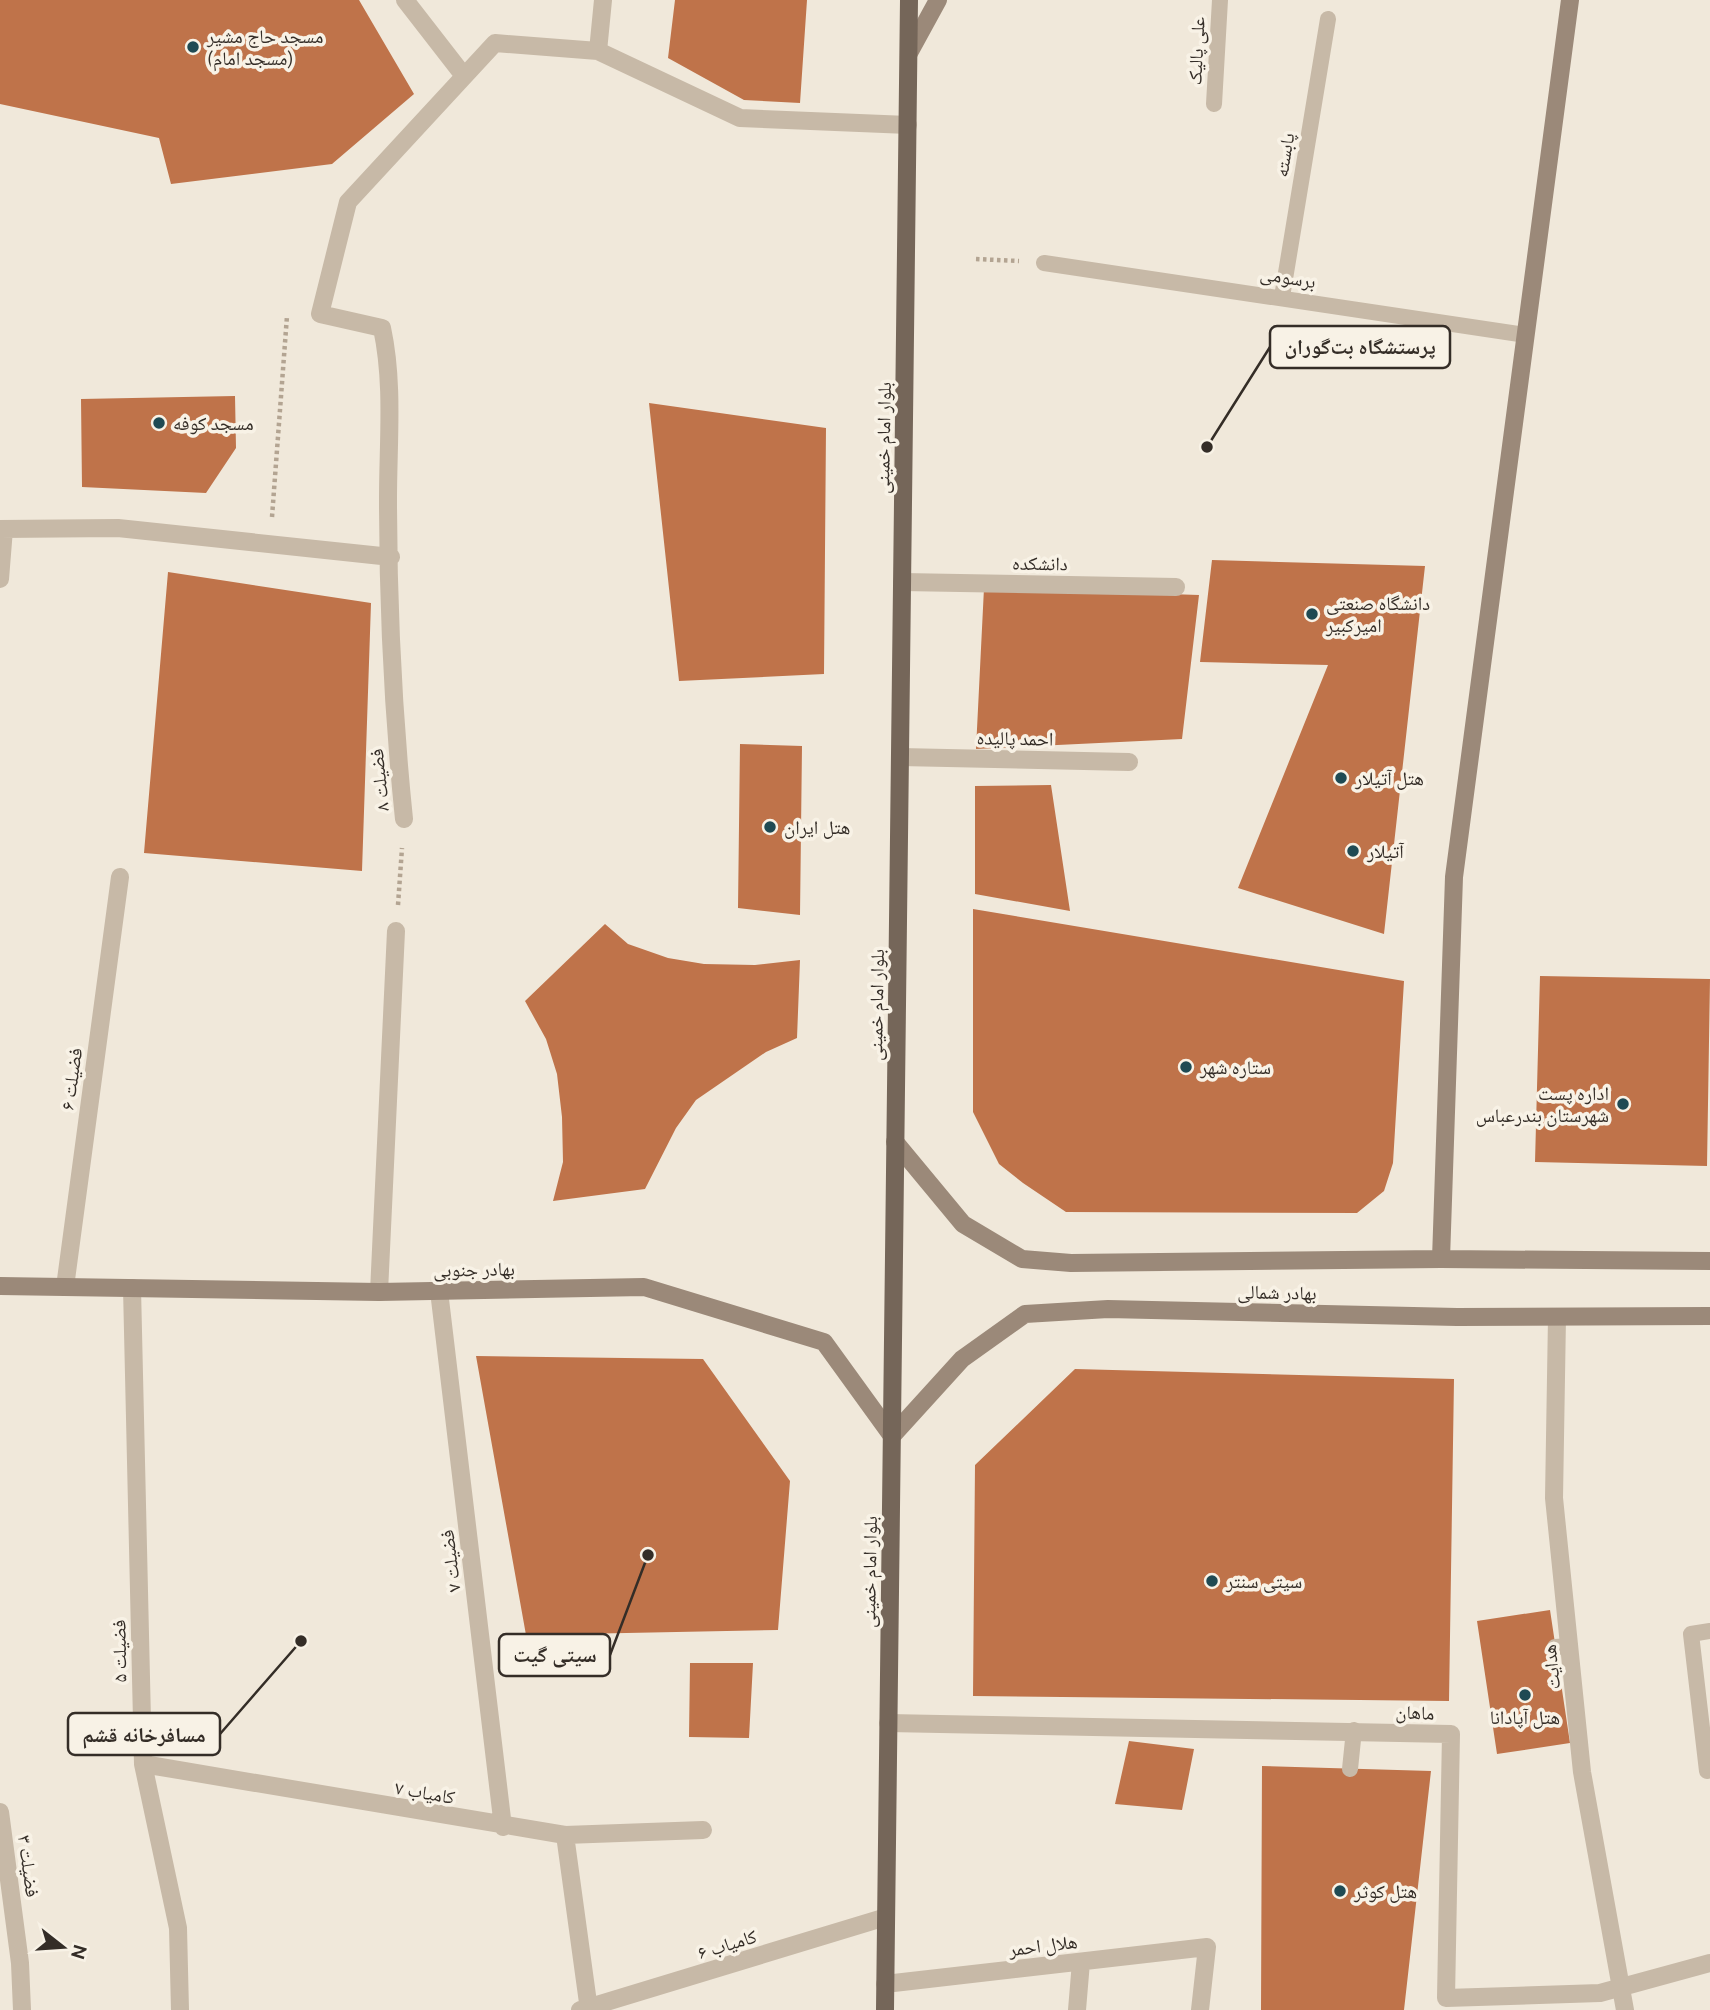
<svg xmlns="http://www.w3.org/2000/svg" width="1710" height="2010" font-family="Ubuntu,'Noto Naskh Arabic',sans-serif">
	<style>
		.building { fill: #bf734a }
		.lines { fill: none; stroke-linecap: round; stroke-linejoin: round }
		.path { stroke: #b3a492; stroke-width: 4.5; stroke-dasharray: 3.5 3.5; stroke-linecap: butt }
		.service { stroke: #c7b9a7; stroke-width: 16 }
		.minor { stroke: #c7b9a7; stroke-width: 18 }
		.secondary { stroke: #9b8979; stroke-width: 18 }
		.primary { stroke: #756659; stroke-width: 18 }
		.poi-dot { fill: #1f4a53; stroke: #f8f2e6; stroke-width: 2.5 }
		.labels { text-anchor: middle; dominant-baseline: central; stroke-width: 7; stroke-linejoin: round; paint-order: stroke }
		.poi-label { font-size: 19px; fill: #342d27; stroke: #f8f2e6; text-anchor: start }
		.street-label { font-size: 19px; fill: #342d27; stroke: #f8f2e6 }
		.leader { fill: none; stroke: #342d27; stroke-width: 2.5 }
		.callout-dot { fill: #342d27; stroke: #f8f2e6; stroke-width: 2.5 }
		.callout { fill: #f8f2e6; stroke: #342d27; stroke-width: 2.5 }
		.callout-label { font-size: 21px; text-anchor: middle; font-weight: bold; fill: #342d27 }
	</style>
	<rect width="100%" height="100%" fill="#f0e8da"/>
	<path class="building" d="M 0,0 L 359,0 L 414,94 L 332,164 L 171,184 L 159,138 L 0,104 Z
		M 675,0 L 807,0 L 800,103 L 744,100 L 668,58 Z
		M 235,396 L 236,448 L 206,493 L 82,487 L 81,399 Z
		M 649,403 L 826,428 L 824,674 L 679,681 Z
		M 1212,560 L 1425,566 L 1384,934 L 1238,888 L 1328,665 L 1200,662 Z
		M 168,572 L 371,603 L 362,871 L 144,853 Z
		M 984,588 L 1199,595 L 1182,739 L 976,749 Z
		M 740,744 L 802,746 L 800,915 L 738,908 Z
		M 1051,785 L 1070,911 L 975,894 L 975,786 Z
		M 973,909 L 1404,981 L 1393,1163 L 1384,1191 L 1357,1213 L 1066,1212 L 1023,1183 L 999,1164 L 973,1112 Z
		M 605,924 L 628,944 L 668,958 L 704,964 L 755,965 L 800,960 L 797,1038 L 766,1052 L 696,1100 L 676,1128 L 645,1189 L 553,1201 L 563,1162 L 562,1117 L 557,1074 L 546,1039 L 525,1001 Z
		M 1540,976 L 1710,979 L 1707,1166 L 1535,1162 Z
		M 476,1356 L 703,1359 L 790,1481 L 778,1630 L 526,1635 Z
		M 1075,1369 L 1454,1379 L 1449,1701 L 973,1696 L 975,1465 Z
		M 1550,1610 L 1570,1743 L 1497,1754 L 1477,1621 Z
		M 690,1663 L 753,1663 L 749,1738 L 689,1737 Z
		M 1129,1741 L 1194,1749 L 1182,1810 L 1115,1804 Z
		M 1262,1766 L 1431,1771 L 1404,2010 L 1261,2010 Z"/>
	<g class="lines">
		<path class="path" d="M 976,259 L 1019,261
			M 272,517 L 287,316
			M 398,905 L 402,848"/>
		<path class="service" d="M 1214,104 L 1220,0
			M 1044,263 L 1526,335
			M 1282,297 L 1328,19
			M 1555,1647 L 1570,1646
			M 1350,1769 L 1354,1730
			M 1707,1771 L 1691,1634 L 1710,1631"/>
		<path class="minor" d="M 405,0 L 464,76
			M 598,51 L 603,0
			M 0,529 L 118,528 L 391,557
			M 0,579 L 4,529
			M 902,582 L 1176,587
			M 900,757 L 1129,762
			M 404,819 C 393,712 388,606 388,499 C 388,441 394,384 382,328 L 320,314 L 348,202 L 495,43 L 598,51 L 740,118 L 908,125
			M 65,1287 L 120,877
			M 132,1288 L 143,1764 L 178,1928 L 180,2010
			M 439,1291 L 503,1827
			M 379,1292 L 396,931
			M 1557,1317 L 1554,1498 L 1582,1772 L 1625,2010
			M 888,1723 L 1451,1734 L 1446,1998 L 1600,1993 L 1710,1963
			M 143,1764 L 565,1835 L 703,1830
			M 0,1812 L 20,1963 L 22,2010
			M 565,1835 L 589,2010
			M 885,1984 L 1207,1947 L 1200,2010
			M 580,2010 L 886,1917
			M 1077,2010 L 1081,1962"/>
		<path class="secondary" d="M 909,53 L 938,0
			M 895,1142 L 963,1224 L 1022,1259 L 1071,1263 L 1441,1259 L 1710,1261
			M 1441,1259 L 1454,877 L 1570,0
			M 0,1286 L 379,1292 L 644,1287 L 824,1342 L 892,1436 L 962,1359 L 1025,1314 L 1108,1309 L 1457,1317 L 1710,1316"/>
		<path class="primary" d="M 885,2010 L 909,0"/>
	</g>
	<g class="poi-dot">
		<circle cx="193" cy="47" r="7"/>
		<circle cx="159" cy="423" r="7"/>
		<circle cx="1312" cy="614" r="7"/>
		<circle cx="1341" cy="778" r="7"/>
		<circle cx="770" cy="827" r="7"/>
		<circle cx="1353" cy="851" r="7"/>
		<circle cx="1186" cy="1067" r="7"/>
		<circle cx="1623" cy="1104" r="7"/>
		<circle cx="1212" cy="1581" r="7"/>
		<circle cx="1525" cy="1695" r="7"/>
		<circle cx="1340" cy="1891" r="7"/>
	</g>
	<g class="labels">
		<g class="poi-label">
			<text x="207" y="36">مسجد حاج مشیر<tspan x="207" dy="22">(مسجد امام)</tspan></text>
			<text x="173" y="423">مسجد کوفه</text>
			<text x="1326" y="603">دانشگاه صنعتی<tspan x="1326" dy="22">امیرکبیر</tspan></text>
			<text x="1355" y="778">هتل آتیلار</text>
			<text x="784" y="827">هتل ایران</text>
			<text x="1367" y="851">آتیلار</text>
			<text x="1200" y="1067">ستاره شهر</text>
			<text x="1609" y="1093" text-anchor="end">اداره پست<tspan x="1609" dy="22">شهرستان بندرعباس</tspan></text>
			<text x="1226" y="1581">سیتی سنتر</text>
			<text x="1525" y="1717" text-anchor="middle">هتل آپادانا</text>
			<text x="1354" y="1891">هتل کوثر</text>
		</g>
		<g class="street-label">
			<text transform="translate(1196 51) rotate(-87)">علی پالیک</text>
			<text transform="translate(1284 155) rotate(-81)">پابسته</text>
			<text transform="translate(1288 277) rotate(9)">برسومی</text>
			<text transform="translate(883 438) rotate(-89)">بلوار امام خمینی</text>
			<text transform="translate(1040 563) rotate(1)">دانشکده</text>
			<text transform="translate(1015 738) rotate(1)">احمد پالیده</text>
			<text transform="translate(379 780) rotate(-96)">فضیلت ۸</text>
			<text transform="translate(876 1005) rotate(-89)">بلوار امام خمینی</text>
			<text transform="translate(71 1079) rotate(-82)">فضیلت ۶</text>
			<text transform="translate(474 1269) rotate(-1)">بهادر جنوبی</text>
			<text transform="translate(1277 1292) rotate(1)">بهادر شمالی</text>
			<text transform="translate(450 1561) rotate(-97)">فضیلت ۷</text>
			<text transform="translate(869 1572) rotate(-89)">بلوار امام خمینی</text>
			<text transform="translate(119 1651) rotate(-91)">فضیلت ۵</text>
			<text transform="translate(1551 1667) rotate(-96)">هدایت</text>
			<text transform="translate(1415 1712) rotate(2)">ماهان</text>
			<text transform="translate(425 1792) rotate(10)">کامیاب ۷</text>
			<text transform="translate(29 1866) rotate(82)">فضیلت ۳</text>
			<text transform="translate(727 1944) rotate(-17)">کامیاب ۶</text>
			<text transform="translate(1043 1945) rotate(-7)">هلال احمر</text>
		</g>
	</g>
	<path class="leader" d="M1207 447L1270 347M648 1555L610 1655M301 1641L220 1734"/>
	<g class="callout-dot">
		<circle cx="1207" cy="447" r="7"/>
		<circle cx="648" cy="1555" r="7"/>
		<circle cx="301" cy="1641" r="7"/>
	</g>
	<g class="callout">
		<rect x="1270" y="326" width="180" height="42" rx="7"/>
		<rect x="499" y="1634" width="111" height="42" rx="7"/>
		<rect x="68" y="1713" width="152" height="42" rx="7"/>
	</g>
	<g class="callout-label">
		<text x="1360" y="354">پرستشگاه بت‌گوران</text>
		<text x="555" y="1662">سیتی گیت</text>
		<text x="144" y="1742">مسافرخانه قشم</text>
	</g>
	<g transform="translate(63 1947) rotate(107)" stroke="#f8f2e6" stroke-width="5" paint-order="stroke">
	<path d="M0-5L12 26L0 18L-12 26Z" fill="#342d27"/>
	<text y="-10" font-size="19" font-weight="bold" text-anchor="middle" fill="#342d27">N</text>
	</g>
</svg>
